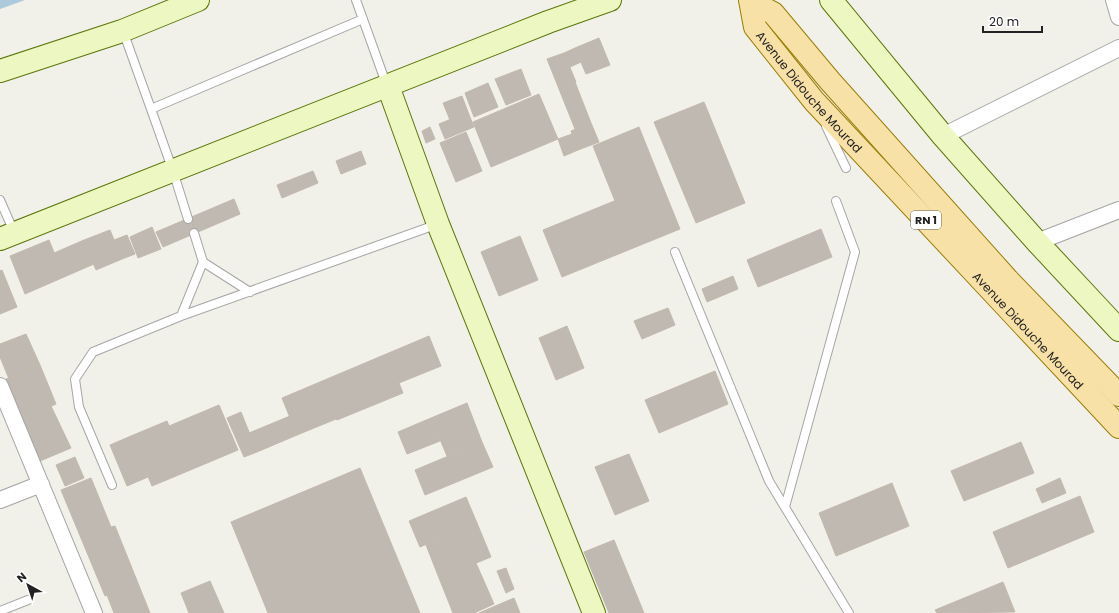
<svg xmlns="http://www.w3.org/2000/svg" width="1119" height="613" font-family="Poppins,sans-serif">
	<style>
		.water { fill: #accadc }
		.building { fill: #bfb9b2; stroke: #c3b9ac }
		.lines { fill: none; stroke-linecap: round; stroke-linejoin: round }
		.lane-casing { stroke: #a6a6a6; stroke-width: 10 }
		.street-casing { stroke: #a6a6a6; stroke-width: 18 }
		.secondary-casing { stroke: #5b770a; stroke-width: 24 }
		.primary-casing { stroke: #987e07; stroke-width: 24 }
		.lane { stroke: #fff; stroke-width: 8 }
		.street { stroke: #fff; stroke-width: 16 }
		.secondary { stroke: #ecf7c1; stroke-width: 22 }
		.primary { stroke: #f8e1a7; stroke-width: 22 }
		.labels { text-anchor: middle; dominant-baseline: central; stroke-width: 3; stroke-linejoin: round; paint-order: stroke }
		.shield { fill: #fff; stroke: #646464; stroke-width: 1 }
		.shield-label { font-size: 11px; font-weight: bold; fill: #222 }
		.street-label { font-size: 12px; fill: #222; stroke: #fff }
	</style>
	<rect width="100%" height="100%" fill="#f1f0e9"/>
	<path class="water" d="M 0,0 L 25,0 L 0,9 Z"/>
	<path class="building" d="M 599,38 L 610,65 L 586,74 L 575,48 Z
		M 575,48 L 581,62 L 570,67 L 564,53 Z
		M 564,53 L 576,82 L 559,89 L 547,59 Z
		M 521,69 L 531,95 L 506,105 L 495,79 Z
		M 575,82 L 591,123 L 575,129 L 559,89 Z
		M 488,83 L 498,107 L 474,117 L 465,93 Z
		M 539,94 L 558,139 L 491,167 L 473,122 Z
		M 462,96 L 468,112 L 450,120 L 443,103 Z
		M 704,102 L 745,203 L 696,223 L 654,122 Z
		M 468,112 L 474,127 L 445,139 L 439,124 Z
		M 513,120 L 521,142 L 502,151 L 493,128 Z
		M 591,123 L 599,142 L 578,150 L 571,131 Z
		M 430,127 L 435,139 L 426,143 L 422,131 Z
		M 639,127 L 661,182 L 615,201 L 593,146 Z
		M 466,132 L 482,171 L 456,182 L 440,143 Z
		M 572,134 L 578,150 L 564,156 L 558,139 Z
		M 361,151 L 366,164 L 341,174 L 336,161 Z
		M 313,171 L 318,183 L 282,198 L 277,185 Z
		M 661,182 L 680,229 L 562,277 L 543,230 Z
		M 234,199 L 240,214 L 163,247 L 156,232 Z
		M 152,227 L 161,249 L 138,258 L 130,237 Z
		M 821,229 L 832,257 L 758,287 L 747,260 Z
		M 110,230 L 122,259 L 96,270 L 84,240 Z
		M 127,235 L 135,254 L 122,259 L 114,240 Z
		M 520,236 L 538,280 L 499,296 L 481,252 Z
		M 49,240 L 64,277 L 25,294 L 10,256 Z
		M 84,240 L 94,264 L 64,277 L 54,253 Z
		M 2,270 L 17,307 L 0,314 L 0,271 Z
		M 733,276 L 738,289 L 707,302 L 702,289 Z
		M 668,308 L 675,325 L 642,339 L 634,321 Z
		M 567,326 L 584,368 L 556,380 L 539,338 Z
		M 26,334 L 40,365 L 9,379 L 0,357 L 0,344 Z
		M 429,336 L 441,366 L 399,383 L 403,393 L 337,420 L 336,419 L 297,435 L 282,398 Z
		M 40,365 L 56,404 L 23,419 L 6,379 Z
		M 715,371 L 728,404 L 659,433 L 645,400 Z
		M 467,403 L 482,442 L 447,456 L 431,418 Z
		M 219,405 L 238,450 L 188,471 L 169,426 Z
		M 51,406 L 71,448 L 40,461 L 23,419 Z
		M 241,412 L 257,452 L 244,457 L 227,418 Z
		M 290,416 L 297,435 L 257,452 L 249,433 Z
		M 431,418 L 440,441 L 407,454 L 398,432 Z
		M 167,421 L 188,471 L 152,486 L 131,436 Z
		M 131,436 L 148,477 L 127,486 L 110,445 Z
		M 482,442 L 493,467 L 425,495 L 415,470 Z
		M 1021,442 L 1034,473 L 964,501 L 951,471 Z
		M 629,454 L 649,501 L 615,515 L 595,467 Z
		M 75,457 L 84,478 L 65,486 L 56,465 Z
		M 360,468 L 420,613 L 268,613 L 231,522 Z
		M 91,478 L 111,527 L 115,526 L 150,613 L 114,613 L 107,595 L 105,596 L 61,490 Z
		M 1060,478 L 1066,493 L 1042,503 L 1036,489 Z
		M 892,483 L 909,526 L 836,556 L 819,513 Z
		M 1080,496 L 1094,532 L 1008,568 L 993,532 Z
		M 466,497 L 477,523 L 420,547 L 409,521 Z
		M 477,523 L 491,557 L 439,578 L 426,545 Z
		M 614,540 L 644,613 L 609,613 L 584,552 Z
		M 476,563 L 494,604 L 474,613 L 453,613 L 439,578 Z
		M 506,568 L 514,589 L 506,593 L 497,571 Z
		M 210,581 L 224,613 L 189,613 L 181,593 Z
		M 1003,582 L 1015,612 L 937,613 L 935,610 Z
		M 514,598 L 520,613 L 479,613 Z"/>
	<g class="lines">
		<g class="lane-casing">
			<path id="lane" d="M 356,0 L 387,86
				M 123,31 L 151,109 L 363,19
				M 151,109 L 173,171 L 188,219
				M 826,126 L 846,168
				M 0,200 L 14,232
				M 675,252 L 769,481 L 849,613
				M 203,262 L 250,292
				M 181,316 L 438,224
				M 112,485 L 79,407 L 75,379 L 93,352 L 181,316 L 203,262 L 194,233
				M 785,507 L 855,252 L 836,201
				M 0,611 L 28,600"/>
		</g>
		<g class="street-casing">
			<path id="street" d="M 1114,0 L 1119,17
				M 943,136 L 1119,48
				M 1037,242 L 1119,210
				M 0,386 L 94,613
				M 0,500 L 41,484"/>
		</g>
		<g class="secondary-casing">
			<path id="secondary" d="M 831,0 L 943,136 L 1037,242 L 1119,330
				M 0,71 L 122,31 L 198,0
				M 388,86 L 438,224 L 594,613
				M 0,239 L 548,22 L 610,0"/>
		</g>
		<g class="primary-casing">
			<g id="primary">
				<path id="s1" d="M 750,0 L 755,27 L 814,101 L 1119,427"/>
				<path d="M 751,2 L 773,13 L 830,81 L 1008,280 L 1119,395"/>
			</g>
		</g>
		<use href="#lane" class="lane"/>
		<use href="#street" class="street"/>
		<use href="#secondary" class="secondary"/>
		<use href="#primary" class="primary"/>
	</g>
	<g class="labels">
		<rect class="shield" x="911" y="211" width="30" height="18" rx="3"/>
		<g class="shield-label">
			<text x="926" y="220">RN 1</text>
		</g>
		<g class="street-label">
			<text stroke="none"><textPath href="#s1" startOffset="112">Avenue Didouche Mourad</textPath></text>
			<text stroke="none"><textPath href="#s1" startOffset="436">Avenue Didouche Mourad</textPath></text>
		</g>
	</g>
	<g transform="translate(28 585) rotate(320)" stroke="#ffffff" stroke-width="3" paint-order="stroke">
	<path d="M0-3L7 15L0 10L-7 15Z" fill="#222222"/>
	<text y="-6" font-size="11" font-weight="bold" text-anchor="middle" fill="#222222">N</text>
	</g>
	<path d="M983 26v6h59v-6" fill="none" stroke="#222222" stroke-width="2"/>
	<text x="989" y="26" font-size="12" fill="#222222" stroke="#ffffff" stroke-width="3" paint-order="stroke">20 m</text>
</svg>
